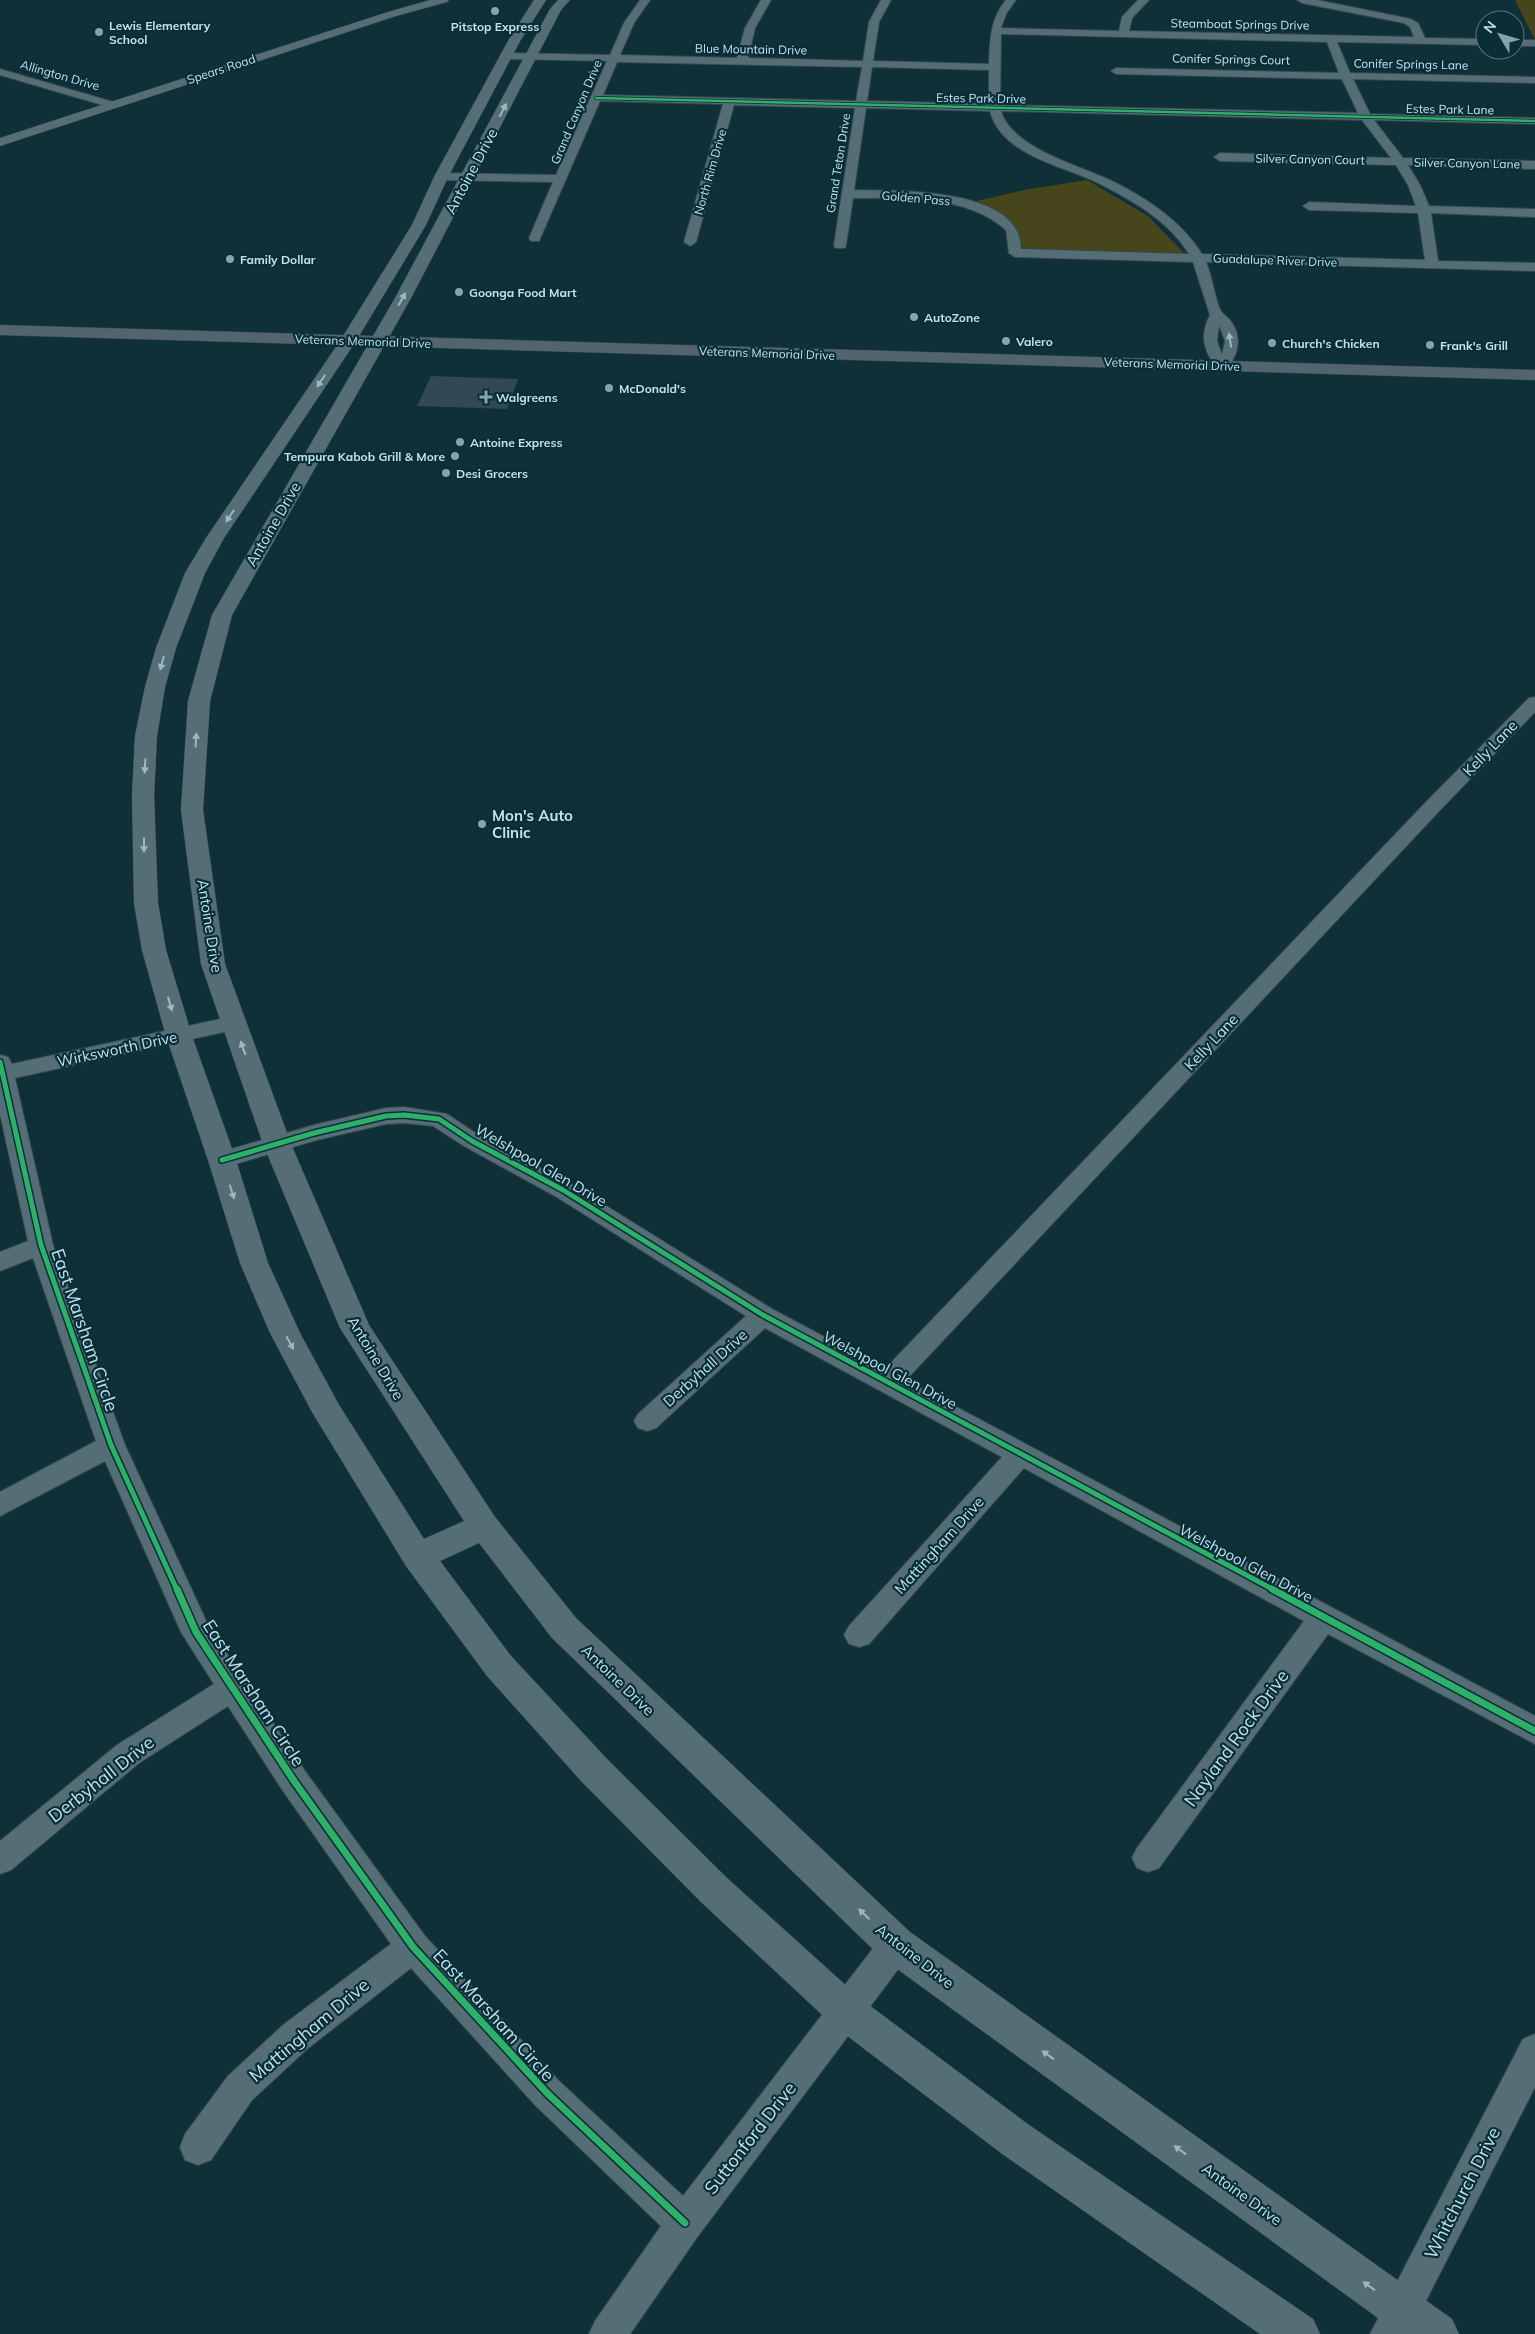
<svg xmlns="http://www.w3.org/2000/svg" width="1535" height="2334" font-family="Mulish,sans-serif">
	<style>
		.green { fill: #47451c }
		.building { fill: #314953 }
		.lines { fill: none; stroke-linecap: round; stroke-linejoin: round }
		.minor-casing { stroke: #34494f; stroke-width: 2 }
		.tertiary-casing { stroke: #34494f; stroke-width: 1 }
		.secondary-casing { stroke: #34494f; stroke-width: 1 }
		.primary-casing { stroke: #34494f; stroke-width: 1 }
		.minor { fill: #556e75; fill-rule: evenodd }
		.tertiary { fill: #556e75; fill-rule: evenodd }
		.secondary { fill: #556e75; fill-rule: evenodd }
		.primary { fill: #53646f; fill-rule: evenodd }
		.cycleway-far2-casing { stroke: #092e38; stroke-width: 4 }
		.cycleway-far1-casing { stroke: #092e38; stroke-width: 8 }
		.cycleway-casing { stroke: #092e38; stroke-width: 10 }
		.cycleway-far2 { stroke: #2db169; stroke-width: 2.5 }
		.cycleway-far1 { stroke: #2db169; stroke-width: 5 }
		.cycleway { stroke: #2db169; stroke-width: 7 }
		.oneway { fill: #9bb9c2 }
		.poi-dot { fill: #83a4ad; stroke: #092e38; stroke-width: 2 }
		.labels { text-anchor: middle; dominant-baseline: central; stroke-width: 4.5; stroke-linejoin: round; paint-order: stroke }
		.far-street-label { font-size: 12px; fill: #c1e2ec; stroke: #092e38 }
		.far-poi-label { font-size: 12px; font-weight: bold; fill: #c1e2ec; stroke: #092e38; text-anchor: start }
		.street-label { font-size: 15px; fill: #c1e2ec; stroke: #092e38 }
		.poi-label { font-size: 15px; font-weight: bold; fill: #c1e2ec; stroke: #092e38; text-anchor: start }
		.near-street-label { font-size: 18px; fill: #c1e2ec; stroke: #092e38 }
	</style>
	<rect width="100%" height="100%" fill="#103038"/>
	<path class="green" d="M 1515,0 L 1535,0 L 1535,40 Z
		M 1087,180 L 1148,216 L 1186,255 L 1023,250 C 1017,221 1002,212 977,201 L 1024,190 Z"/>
	<path class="building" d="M 431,376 L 518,379 L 507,409 L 417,406 Z"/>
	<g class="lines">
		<g class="minor-casing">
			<path id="minor" d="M 640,0 L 650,0 L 634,23 L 620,55 L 737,58 L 745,28 L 761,0 L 771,0 L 755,28 L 748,58 L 863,61 L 869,22 L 881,0 L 891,0 L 879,22 L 873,61 L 989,64 C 990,40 990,19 1006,0 L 1016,0 L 1006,14 L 1001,28 L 1119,31 L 1122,17 L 1138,0 L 1149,0 L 1132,18 L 1129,31 L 1414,37 L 1410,27 L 1404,23 L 1302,3 L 1297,0 L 1317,0 L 1411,19 L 1418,23 L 1425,38 L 1485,39 L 1485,45 L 1337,42 L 1350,73 L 1535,77 L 1535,83 L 1353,79 L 1370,114 L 1535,118 L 1535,124 L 1374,120 L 1403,158 L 1535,161 L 1535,169 L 1408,165 L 1420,185 L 1429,206 L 1535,209 L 1535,217 L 1431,213 L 1438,261 L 1535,263 L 1535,271 L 1206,262 C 1212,277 1214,292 1219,307 C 1221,313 1225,315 1229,319 C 1243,336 1239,353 1227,369 L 1217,369 C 1204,351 1199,336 1210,315 L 1193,262 L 1015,257 L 1009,253 L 1006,230 C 966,194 903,199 853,198 L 846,245 L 845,248 L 835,248 L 834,245 L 855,108 L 734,105 L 696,242 L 690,246 L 684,242 L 723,104 L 600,101 L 539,241 L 531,241 L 529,238 L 553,182 L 437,180 L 437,174 L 441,173 L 556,175 L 607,61 L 507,59 L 502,56 L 507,53 L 610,55 L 624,23 ZM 1001,34 L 1327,42 L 1339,73 L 1116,68 L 1111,71 L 1116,74 L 1342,79 L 1358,113 L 1000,105 ZM 617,62 L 862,67 L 856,101 L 603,95 ZM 872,67 L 989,70 L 989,104 L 867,101 ZM 866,108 L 990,111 C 1001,155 1063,166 1098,183 C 1132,200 1169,221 1189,254 L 1021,249 C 1021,187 898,191 854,190 ZM 1001,111 L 1362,120 L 1391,158 L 1220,153 L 1214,157 L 1220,161 L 1396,165 L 1408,185 L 1416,206 L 1309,202 L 1303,206 L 1309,210 L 1418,213 L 1425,260 L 1202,254 C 1181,221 1148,199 1114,182 C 1082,166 1012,149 1001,111 ZM 1219,325 L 1225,341 L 1222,355 L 1217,341 Z
				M 1515,40 L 1535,40 L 1535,46 L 1515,46 Z
				M 0,69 L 117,103 L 119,105 L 117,107 L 109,107 L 0,75 Z
				M 1535,697 L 1535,712 L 1442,808 L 906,1380 L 1535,1716 L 1535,1744 L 1328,1634 L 1159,1868 L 1148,1872 L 1137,1868 L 1132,1858 L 1137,1848 L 1304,1621 L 1024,1468 L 869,1644 L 859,1647 L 849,1644 L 844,1635 L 849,1626 L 1002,1457 L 765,1328 L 656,1428 L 647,1431 L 638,1428 L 634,1421 L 638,1414 L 746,1316 L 555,1196 L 464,1146 L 433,1126 L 404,1123 L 386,1124 L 317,1140 L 222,1168 L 214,1166 L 210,1160 L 214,1154 L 314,1125 L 386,1108 L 404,1107 L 447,1114 L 480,1136 L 571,1184 L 772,1309 L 885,1369 L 1428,800 L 1529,698 Z
				M 234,1016 L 242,1018 L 245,1023 L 242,1028 L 15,1078 L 53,1245 L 125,1445 L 208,1625 L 305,1771 L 425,1936 L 559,2081 L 683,2196 L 884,1934 L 896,1930 L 908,1934 L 913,1945 L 908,1956 L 698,2236 L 630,2334 L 589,2334 L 595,2321 L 661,2226 L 535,2105 L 411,1968 L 307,2049 L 252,2100 L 211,2160 L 198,2165 L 185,2160 L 180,2147 L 185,2134 L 228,2076 L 283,2025 L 391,1944 L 283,1791 L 228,1706 L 139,1763 L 11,1870 L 0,1874 L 0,1841 L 117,1745 L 214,1684 L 181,1632 L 105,1461 L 0,1516 L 0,1492 L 96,1441 L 33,1258 L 0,1271 L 0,1252 L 28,1241 L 0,1114 L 0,1055 L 8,1057 L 12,1064 Z
				M 1535,2034 L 1535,2087 L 1409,2334 L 1370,2334 L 1523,2039 Z"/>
		</g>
		<g class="tertiary-casing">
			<path id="tertiary" d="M 430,0 L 449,0 L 447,2 L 396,16 L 0,146 L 0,138 L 388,12 Z"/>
		</g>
		<g class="secondary-casing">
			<path id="secondary" d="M 534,0 L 546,0 L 520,41 L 448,177 L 426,225 L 356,341 L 224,538 L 205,573 L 176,648 L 165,687 L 157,736 L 154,796 L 158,903 L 166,950 L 192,1036 L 236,1160 L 268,1263 L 300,1333 L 339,1405 L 424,1539 L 464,1521 L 340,1328 L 263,1144 L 201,964 L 181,810 L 188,701 L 212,615 L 395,298 L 550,9 L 558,0 L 570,0 L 561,10 L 411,298 L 232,615 L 210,701 L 203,810 L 225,964 L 291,1144 L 369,1325 L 495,1517 L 576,1618 L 910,1932 L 1452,2319 L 1459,2334 L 1400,2334 L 882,1958 L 552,1638 L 479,1543 L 440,1561 L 511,1656 L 608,1760 L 727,1878 L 861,1999 L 1029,2125 L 1313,2319 L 1320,2334 L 1260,2334 L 1001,2153 L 833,2025 L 701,1902 L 582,1782 L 487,1676 L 406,1566 L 312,1412 L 270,1333 L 240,1263 L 208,1160 L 166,1036 L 142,950 L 134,903 L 132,796 L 135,736 L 145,687 L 156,648 L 185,573 L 206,538 L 340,341 L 412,225 L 434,177 L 508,41 Z"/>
		</g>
		<g class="primary-casing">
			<path id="primary" d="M 0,325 L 1535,370 L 1535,380 L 0,335 Z"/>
		</g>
		<use href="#minor" class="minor"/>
		<use href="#tertiary" class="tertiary"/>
		<use href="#secondary" class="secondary"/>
		<use href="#primary" class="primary"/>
		<g class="cycleway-far2-casing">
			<path id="cycleway-far2" d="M 596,98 L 1535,121"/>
		</g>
		<g class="cycleway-far1-casing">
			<path id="cycleway-far1" d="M 0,1062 L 41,1245 L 111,1445 L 177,1590
				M 222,1160 L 314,1133 L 386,1116 L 404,1115 L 439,1119 L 472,1141 L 563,1190 L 763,1315 L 1274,1590"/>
		</g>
		<g class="cycleway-casing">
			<path id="cycleway" d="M 177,1589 L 196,1632 L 294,1781 L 413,1947 L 547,2093 L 685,2223
				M 1272,1589 L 1535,1731"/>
		</g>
		<use href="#cycleway-far2" class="cycleway-far2"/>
		<use href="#cycleway-far1" class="cycleway-far1"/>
		<use href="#cycleway" class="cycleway"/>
	</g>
	<defs><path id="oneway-solid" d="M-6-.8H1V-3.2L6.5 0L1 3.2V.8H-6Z" transform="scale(1.25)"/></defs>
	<g class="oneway">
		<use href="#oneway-solid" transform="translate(503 110) rotate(-63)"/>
		<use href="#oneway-solid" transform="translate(402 299) rotate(-61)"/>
		<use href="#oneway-solid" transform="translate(1230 340) rotate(-99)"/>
		<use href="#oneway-solid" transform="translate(321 381) rotate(124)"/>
		<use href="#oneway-solid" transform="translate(230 516) rotate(124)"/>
		<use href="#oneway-solid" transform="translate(162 663) rotate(105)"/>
		<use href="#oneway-solid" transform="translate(196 740) rotate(-86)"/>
		<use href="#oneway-solid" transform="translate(145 766) rotate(93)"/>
		<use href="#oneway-solid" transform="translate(144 845) rotate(90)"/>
		<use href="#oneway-solid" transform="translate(170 1004) rotate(74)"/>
		<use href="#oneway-solid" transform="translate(243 1048) rotate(-110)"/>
		<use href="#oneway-solid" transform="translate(232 1192) rotate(73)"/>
		<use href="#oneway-solid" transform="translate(290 1343) rotate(62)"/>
		<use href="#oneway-solid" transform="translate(864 1914) rotate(-136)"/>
		<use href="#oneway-solid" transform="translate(1048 2055) rotate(-144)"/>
		<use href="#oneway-solid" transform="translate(1180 2150) rotate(-144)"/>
		<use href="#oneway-solid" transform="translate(1369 2286) rotate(-144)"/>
	</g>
	<g class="poi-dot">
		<circle cx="495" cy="11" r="5"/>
		<circle cx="99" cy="32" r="5"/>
		<circle cx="230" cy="259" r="5"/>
		<circle cx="459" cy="292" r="5"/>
		<circle cx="914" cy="317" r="5"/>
		<circle cx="1006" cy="341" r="5"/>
		<circle cx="1272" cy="343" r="5"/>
		<circle cx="1430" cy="345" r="5"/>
		<circle cx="609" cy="388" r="5"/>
		<path d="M483.5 389.5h5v5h5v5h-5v5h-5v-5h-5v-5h5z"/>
		<circle cx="460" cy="442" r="5"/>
		<circle cx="455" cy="456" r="5"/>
		<circle cx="446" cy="473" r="5"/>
		<circle cx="482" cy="824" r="5"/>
	</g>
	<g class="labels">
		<g class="far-street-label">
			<text transform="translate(1240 24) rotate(1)">Steamboat Springs Drive</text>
			<text transform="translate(751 49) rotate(1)">Blue Mountain Drive</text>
			<text transform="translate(1231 59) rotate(1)">Conifer Springs Court</text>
			<text transform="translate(1411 64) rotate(1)">Conifer Springs Lane</text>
			<text transform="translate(221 69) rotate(-18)">Spears Road</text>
			<text transform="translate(60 75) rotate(16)">Allington Drive</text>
			<text transform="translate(981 98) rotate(1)">Estes Park Drive</text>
			<text transform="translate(1450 109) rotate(1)">Estes Park Lane</text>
			<text transform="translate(576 112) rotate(-67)">Grand Canyon Drive</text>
			<text transform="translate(1310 159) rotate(1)">Silver Canyon Court</text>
			<text transform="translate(838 163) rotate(-81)">Grand Teton Drive</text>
			<text transform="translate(1467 163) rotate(1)">Silver Canyon Lane</text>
			<text transform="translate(710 172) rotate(-74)">North Rim Drive</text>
			<text transform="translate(916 198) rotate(5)">Golden Pass</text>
			<text transform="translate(1275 260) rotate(2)">Guadalupe River Drive</text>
			<text transform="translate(363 341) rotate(2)">Veterans Memorial Drive</text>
			<text transform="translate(767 353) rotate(2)">Veterans Memorial Drive</text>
			<text transform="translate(1172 364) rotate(2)">Veterans Memorial Drive</text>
		</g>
		<g class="far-poi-label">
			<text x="109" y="25">Lewis Elementary<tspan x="109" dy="14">School</tspan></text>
			<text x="495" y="26" text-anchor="middle">Pitstop Express</text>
			<text x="240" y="259">Family Dollar</text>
			<text x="469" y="292">Goonga Food Mart</text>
			<text x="924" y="317">AutoZone</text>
			<text x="1016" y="341">Valero</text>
			<text x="1282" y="343">Church's Chicken</text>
			<text x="1440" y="345">Frank's Grill</text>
			<text x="619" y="388">McDonald's</text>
			<text x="496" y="397">Walgreens</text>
			<text x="470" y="442">Antoine Express</text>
			<text x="445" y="456" text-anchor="end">Tempura Kabob Grill &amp; More</text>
			<text x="456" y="473">Desi Grocers</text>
		</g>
		<g class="street-label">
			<text transform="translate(471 171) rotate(-62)">Antoine Drive</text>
			<text transform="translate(273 524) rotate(-60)">Antoine Drive</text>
			<text transform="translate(1490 748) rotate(-46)">Kelly Lane</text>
			<text transform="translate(210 926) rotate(81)">Antoine Drive</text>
			<text transform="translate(1211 1042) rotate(-47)">Kelly Lane</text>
			<text transform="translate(117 1049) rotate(-12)">Wirksworth Drive</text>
			<text transform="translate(541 1165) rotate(30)">Welshpool Glen Drive</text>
			<text transform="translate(376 1358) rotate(59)">Antoine Drive</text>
			<text transform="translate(705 1368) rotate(-42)">Derbyhall Drive</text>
			<text transform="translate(890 1370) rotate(28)">Welshpool Glen Drive</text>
			<text transform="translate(939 1545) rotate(-48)">Mattingham Drive</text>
			<text transform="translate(1246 1563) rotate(28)">Welshpool Glen Drive</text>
			<text transform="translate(618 1680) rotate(44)">Antoine Drive</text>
			<text transform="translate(915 1956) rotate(38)">Antoine Drive</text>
			<text transform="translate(1242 2194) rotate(36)">Antoine Drive</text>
		</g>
		<g class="poi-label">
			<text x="492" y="815">Mon's Auto<tspan x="492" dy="17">Clinic</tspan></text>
		</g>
		<g class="near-street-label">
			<text transform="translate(85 1330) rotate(71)">East Marsham Circle</text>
			<text transform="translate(254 1693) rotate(57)">East Marsham Circle</text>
			<text transform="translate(1236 1738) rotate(-54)">Nayland Rock Drive</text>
			<text transform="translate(101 1779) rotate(-38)">Derbyhall Drive</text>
			<text transform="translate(494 2015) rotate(48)">East Marsham Circle</text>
			<text transform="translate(309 2030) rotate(-40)">Mattingham Drive</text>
			<text transform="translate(750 2138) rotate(-52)">Suttonford Drive</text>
			<text transform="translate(1462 2193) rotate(-63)">Whitchurch Drive</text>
		</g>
	</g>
	<g transform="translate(1500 35) rotate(308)"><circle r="24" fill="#092e38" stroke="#537680"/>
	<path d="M0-4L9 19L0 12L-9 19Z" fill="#83a4ad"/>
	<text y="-8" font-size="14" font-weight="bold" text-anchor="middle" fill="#c1e2ec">N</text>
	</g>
</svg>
